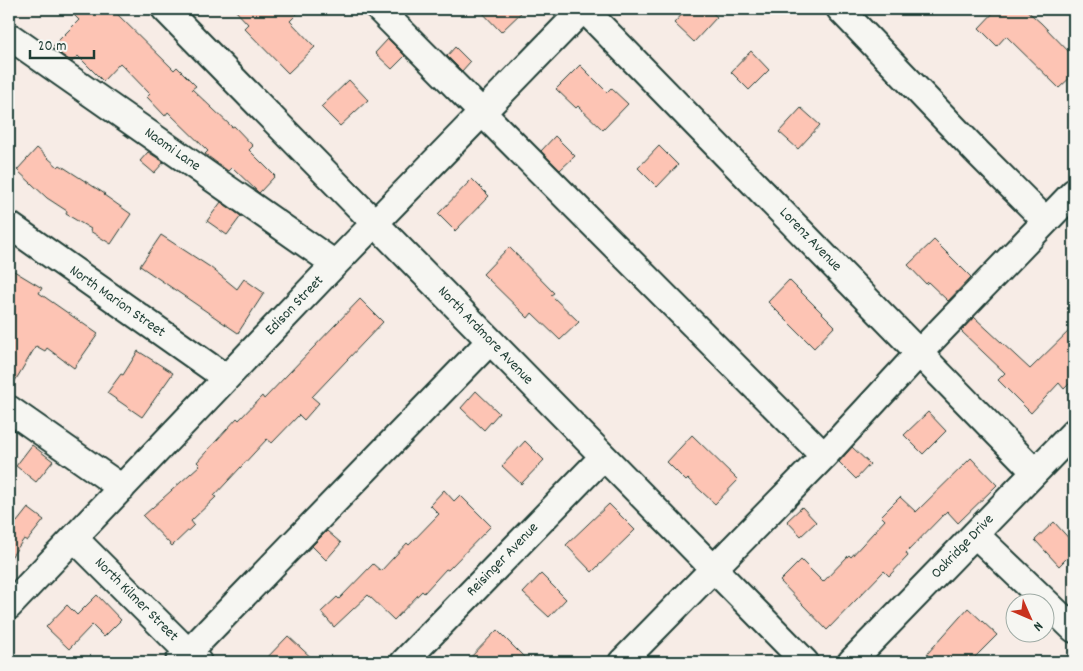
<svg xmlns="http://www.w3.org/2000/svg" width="1083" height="671" font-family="Dekko,sans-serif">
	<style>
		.building { fill: #fdc4b4; stroke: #1f3d34 }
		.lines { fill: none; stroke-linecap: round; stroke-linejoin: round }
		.minor-casing { stroke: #1f3d34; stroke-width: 30 }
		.minor { stroke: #f6f6f2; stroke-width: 26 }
		.labels { text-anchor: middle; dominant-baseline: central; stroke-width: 4.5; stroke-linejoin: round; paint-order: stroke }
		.street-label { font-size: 15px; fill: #1f3d34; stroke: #f6f6f2 }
	</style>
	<rect width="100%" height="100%" fill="#f7ece6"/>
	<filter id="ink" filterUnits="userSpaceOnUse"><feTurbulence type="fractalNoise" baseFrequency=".02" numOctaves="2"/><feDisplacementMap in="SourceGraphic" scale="10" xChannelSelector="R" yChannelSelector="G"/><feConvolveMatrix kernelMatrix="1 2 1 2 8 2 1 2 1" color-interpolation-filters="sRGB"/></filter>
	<g filter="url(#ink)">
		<path class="building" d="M 68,9 L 112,9 L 174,70 L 177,67 L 196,86 L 192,89 L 232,127 L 234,126 L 253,146 L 249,150 L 275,176 L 259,193 L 232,167 L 228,171 L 205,154 L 208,151 L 168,112 L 165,116 L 147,97 L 150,94 L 120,63 L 103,81 L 78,56 L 72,62 L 62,55 L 53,46 L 79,20 Z
			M 234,9 L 302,9 L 290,21 L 315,47 L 288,73 L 244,28 L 248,24 Z
			M 479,9 L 525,9 L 501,32 Z
			M 687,9 L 708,9 L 717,17 L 694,42 L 674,23 Z
			M 997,9 L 1025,9 L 1041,23 L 1074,57 L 1074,74 L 1059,88 L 1006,36 L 997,46 L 979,28 Z
			M 388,39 L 405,56 L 392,69 L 375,53 Z
			M 455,47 L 470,62 L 462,71 L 447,56 Z
			M 751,51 L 769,70 L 749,90 L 731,72 Z
			M 580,65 L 607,92 L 611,88 L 628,104 L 603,130 L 578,106 L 576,108 L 556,89 Z
			M 349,80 L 368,100 L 340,126 L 321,107 Z
			M 801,108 L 820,125 L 798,149 L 779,132 Z
			M 555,136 L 575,156 L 560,170 L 541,151 Z
			M 659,146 L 678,165 L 657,187 L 638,168 Z
			M 37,148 L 58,167 L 60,165 L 105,194 L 104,195 L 131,214 L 111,244 L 90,231 L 91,229 L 66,214 L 67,211 L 47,198 L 17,170 Z
			M 148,152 L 164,162 L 154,173 L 140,161 Z
			M 472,179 L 489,196 L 455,231 L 438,214 Z
			M 221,202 L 241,216 L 227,235 L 207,221 Z
			M 161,235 L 210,267 L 237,289 L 244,279 L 264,293 L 238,333 L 140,266 Z
			M 934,240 L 971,277 L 948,301 L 928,282 L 926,284 L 908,265 Z
			M 509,247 L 554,293 L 551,295 L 579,322 L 560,340 L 532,313 L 528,318 L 483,274 Z
			M 9,268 L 42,288 L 39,293 L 98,334 L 74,368 L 47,348 L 45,351 L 36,346 L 9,391 Z
			M 789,280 L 835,326 L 814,348 L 768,302 Z
			M 360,299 L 383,322 L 312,397 L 319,403 L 304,420 L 299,415 L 272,443 L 267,439 L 214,496 L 216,497 L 191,521 L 194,525 L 172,546 L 143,516 L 200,465 L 197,462 L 237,418 L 239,420 L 262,396 L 264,399 Z
			M 974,317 L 1030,369 L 1074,326 L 1074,379 L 1064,389 L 1059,383 L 1031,413 L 998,380 L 1005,373 L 961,331 Z
			M 138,351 L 173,373 L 142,417 L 107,393 L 121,374 L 123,375 Z
			M 476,391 L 499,413 L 484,430 L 461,408 Z
			M 928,412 L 946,431 L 923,454 L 904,435 Z
			M 692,435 L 738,480 L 715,504 L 688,479 L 686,481 L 667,462 Z
			M 525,441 L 544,460 L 521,484 L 502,466 Z
			M 32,445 L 53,461 L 36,482 L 16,466 Z
			M 852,447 L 870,464 L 856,479 L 839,462 Z
			M 971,458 L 997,485 L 958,523 L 947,511 L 906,553 L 908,556 L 889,576 L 884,571 L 827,630 L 780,581 L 801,560 L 823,582 L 849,555 L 851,557 L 885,520 L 881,516 L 900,497 L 916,512 Z
			M 444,490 L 454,501 L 460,495 L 491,526 L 448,570 L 446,569 L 424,593 L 422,591 L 394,620 L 368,595 L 334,627 L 321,612 L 337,597 L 339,599 L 373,564 L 381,571 L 407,543 L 409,545 L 439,514 L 430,505 Z
			M 609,504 L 635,530 L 592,572 L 566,545 Z
			M 802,507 L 816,522 L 801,536 L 787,521 Z
			M 28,508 L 44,520 L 27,541 L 24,539 L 9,560 L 9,516 L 17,522 Z
			M 1054,522 L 1074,544 L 1074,551 L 1059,566 L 1035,540 Z
			M 327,531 L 341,543 L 326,560 L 312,546 Z
			M 541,574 L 566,599 L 549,617 L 523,593 Z
			M 97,595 L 121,620 L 104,637 L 92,625 L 69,649 L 46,627 L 67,605 L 77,615 Z
			M 968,608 L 997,635 L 970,662 L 935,662 L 927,654 Z
			M 497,630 L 529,662 L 466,662 Z
			M 288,636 L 316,662 L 263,662 Z"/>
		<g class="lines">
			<g class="minor-casing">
				<path id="minor" d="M 165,9 L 805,662
					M 379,9 L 824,456
					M 584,9 L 1035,472
					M 840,9 L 978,153 L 1046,221
					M 9,36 L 335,264
					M 9,225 L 226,378
					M 9,409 L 122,488
					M 975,534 L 1074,629
					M 74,538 L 198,662
					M 9,606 L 335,264 L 583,9
					M 179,662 L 490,341
					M 404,662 L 603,457
					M 622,662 L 824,456 L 920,352 L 1074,192
					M 851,662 L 1074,432"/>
			</g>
			<use href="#minor" class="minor"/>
		</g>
	</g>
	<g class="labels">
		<g class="street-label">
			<text transform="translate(172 150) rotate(35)">Naomi Lane</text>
			<text transform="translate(810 240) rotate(46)">Lorenz Avenue</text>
			<text transform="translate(117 302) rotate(35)">North Marion Street</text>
			<text transform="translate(295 306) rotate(-46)">Edison Street</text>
			<text transform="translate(485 336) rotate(46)">North Ardmore Avenue</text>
			<text transform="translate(963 547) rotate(-46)">Oakridge Drive</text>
			<text transform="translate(503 560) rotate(-46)">Reisinger Avenue</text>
			<text transform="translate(136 600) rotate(45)">North Kilmer Street</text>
		</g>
	</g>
	<rect width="1083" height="671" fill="none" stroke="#f6f6f2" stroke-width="30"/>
	<rect x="15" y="15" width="1053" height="641" fill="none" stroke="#1f3d34" stroke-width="2" filter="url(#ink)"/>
	<g transform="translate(1030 618) rotate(135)"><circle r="24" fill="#f6f6f2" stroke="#a0aca6"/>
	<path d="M0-4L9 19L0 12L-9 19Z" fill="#c8321e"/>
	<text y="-8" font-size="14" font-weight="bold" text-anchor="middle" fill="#1f3d34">N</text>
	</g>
	<path d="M30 50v8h64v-8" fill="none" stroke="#1f3d34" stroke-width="2.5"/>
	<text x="38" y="50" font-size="15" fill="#1f3d34" stroke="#f6f6f2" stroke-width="4" paint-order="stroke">20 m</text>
</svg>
